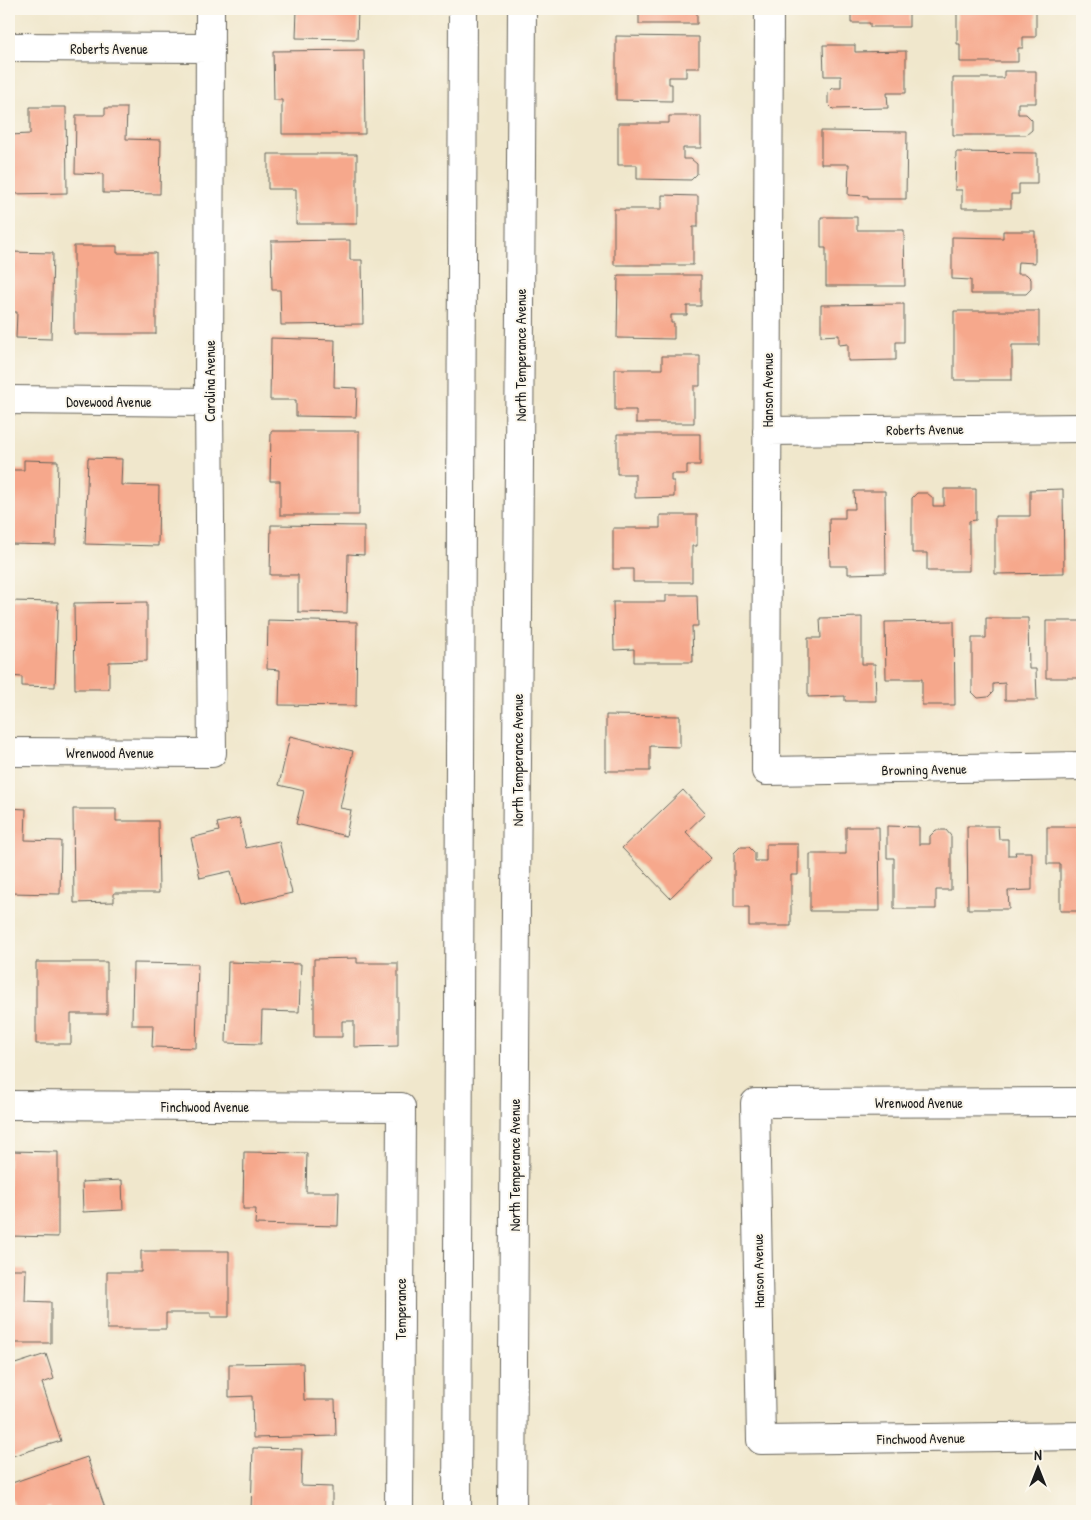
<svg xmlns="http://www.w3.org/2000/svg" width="1091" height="1520" font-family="'Patrick Hand',sans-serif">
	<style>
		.building { fill: #f6a88c }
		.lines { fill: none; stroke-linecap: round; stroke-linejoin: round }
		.minor-casing { stroke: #66635a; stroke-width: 30 }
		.primary-casing { stroke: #66635a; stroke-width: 30 }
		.minor { stroke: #fff; stroke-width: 28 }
		.primary { stroke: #fff; stroke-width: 28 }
		.labels { text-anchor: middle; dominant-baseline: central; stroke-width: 4; stroke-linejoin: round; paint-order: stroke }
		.street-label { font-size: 14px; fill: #1c1c1c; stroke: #fbf7ec }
	</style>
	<rect width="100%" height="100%" fill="#fbf7ec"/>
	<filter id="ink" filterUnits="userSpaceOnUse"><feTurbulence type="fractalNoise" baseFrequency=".02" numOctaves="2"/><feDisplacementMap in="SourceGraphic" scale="10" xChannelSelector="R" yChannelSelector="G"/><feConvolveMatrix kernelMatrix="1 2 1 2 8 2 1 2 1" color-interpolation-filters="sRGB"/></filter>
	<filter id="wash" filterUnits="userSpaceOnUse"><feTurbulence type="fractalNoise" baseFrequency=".0096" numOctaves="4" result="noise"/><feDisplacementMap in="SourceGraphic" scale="20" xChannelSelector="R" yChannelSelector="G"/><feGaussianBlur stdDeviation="1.12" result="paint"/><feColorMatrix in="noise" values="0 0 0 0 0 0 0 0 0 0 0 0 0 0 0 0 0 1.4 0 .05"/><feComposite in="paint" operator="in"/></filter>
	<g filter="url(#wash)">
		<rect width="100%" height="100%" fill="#f0e7cc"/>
		<g id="blocks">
			<path class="building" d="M 297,9 L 358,9 L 357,39 L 296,38 Z
				M 618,9 L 697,9 L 697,24 L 639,24 L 639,11 L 618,11 Z
				M 851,9 L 909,9 L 909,27 L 870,27 L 870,23 L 851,23 Z
				M 957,9 L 1036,9 L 1036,37 L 1023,37 L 1023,48 L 1018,48 L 1018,62 L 960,62 L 960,44 L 957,44 Z
				M 616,36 L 699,37 L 699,68 L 686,68 L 686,77 L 669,77 L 669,84 L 672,84 L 672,101 L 616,100 Z
				M 823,45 L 855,45 L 855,52 L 906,51 L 906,93 L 887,93 L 888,108 L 833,109 L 828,104 L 828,93 L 833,88 L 841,88 L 841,76 L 824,76 Z
				M 364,50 L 365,134 L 282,134 L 282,100 L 274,100 L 273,51 Z
				M 1004,71 L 1036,71 L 1036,103 L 1018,103 L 1018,114 L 1026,114 L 1032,120 L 1032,130 L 1026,135 L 953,135 L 953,78 L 1004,78 Z
				M 30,107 L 66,107 L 67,193 L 9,194 L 9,135 L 30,134 Z
				M 105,108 L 127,108 L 126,139 L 161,140 L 160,194 L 103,193 L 103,174 L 75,173 L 76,115 L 105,115 Z
				M 669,116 L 701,116 L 701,148 L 683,148 L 683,159 L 691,159 L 697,164 L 697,174 L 691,180 L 637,179 L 637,165 L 618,165 L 618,123 L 669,123 Z
				M 821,131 L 907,132 L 906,199 L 868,199 L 868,196 L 848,195 L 849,164 L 821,164 Z
				M 956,152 L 1037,153 L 1037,184 L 1019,184 L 1019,194 L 1011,194 L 1011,208 L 962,208 L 962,190 L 955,190 Z
				M 268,154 L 357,154 L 357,224 L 296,224 L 296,189 L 268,189 Z
				M 662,195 L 698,196 L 698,227 L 693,227 L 693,265 L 614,265 L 614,209 L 662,209 Z
				M 821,217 L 857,217 L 857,230 L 904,230 L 905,286 L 826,286 L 826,248 L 821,248 Z
				M 1003,231 L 1035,231 L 1035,263 L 1018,262 L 1017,274 L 1026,274 L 1031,279 L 1031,289 L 1026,294 L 971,294 L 971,280 L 952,279 L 952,237 L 1003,238 Z
				M 350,240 L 350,260 L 362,260 L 363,324 L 281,325 L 280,290 L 272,290 L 271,241 Z
				M 74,246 L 117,246 L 117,253 L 156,253 L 156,334 L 74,334 Z
				M 9,252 L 53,253 L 51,339 L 16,338 L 17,312 L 9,312 Z
				M 618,275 L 701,275 L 701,306 L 687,306 L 687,315 L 671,315 L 671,323 L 674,323 L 674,339 L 617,338 Z
				M 904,304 L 904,342 L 896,342 L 896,360 L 848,361 L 848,344 L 839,345 L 839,335 L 821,336 L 821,305 Z
				M 954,311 L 1039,311 L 1039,345 L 1012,345 L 1012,380 L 954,380 Z
				M 271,338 L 335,340 L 334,387 L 357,388 L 356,417 L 296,416 L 296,400 L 270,400 Z
				M 662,356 L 700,356 L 700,386 L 694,386 L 694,423 L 636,423 L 636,410 L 615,410 L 615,369 L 662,369 Z
				M 271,431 L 359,431 L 359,515 L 280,515 L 280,481 L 270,481 Z
				M 617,434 L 700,434 L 700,465 L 687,465 L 687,474 L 671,474 L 671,481 L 674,481 L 674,497 L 635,498 L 635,474 L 617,474 Z
				M 88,458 L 122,459 L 121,485 L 159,486 L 158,546 L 85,544 Z
				M 24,460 L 58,461 L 56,545 L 9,544 L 9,470 L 24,470 Z
				M 944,489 L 976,489 L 976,520 L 969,521 L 969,571 L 927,571 L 927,553 L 912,553 L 912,498 L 917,493 L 927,493 L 933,498 L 933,506 L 944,506 Z
				M 1063,489 L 1064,573 L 995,574 L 995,516 L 1030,516 L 1030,490 Z
				M 854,491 L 885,491 L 886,573 L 848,574 L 848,566 L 830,566 L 829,518 L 845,518 L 845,509 L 855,509 Z
				M 660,515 L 697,515 L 697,546 L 692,546 L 692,582 L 633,582 L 633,569 L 613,569 L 613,528 L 660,528 Z
				M 271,525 L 364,526 L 364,555 L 348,554 L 347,613 L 298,612 L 298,575 L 270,575 Z
				M 666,595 L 697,595 L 698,626 L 692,626 L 693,662 L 634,662 L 634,649 L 614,650 L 613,602 L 666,602 Z
				M 9,601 L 58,602 L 55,687 L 22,686 L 22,677 L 9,676 Z
				M 147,602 L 147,661 L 109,662 L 109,689 L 75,689 L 74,603 Z
				M 862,617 L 862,664 L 875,664 L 876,701 L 845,701 L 845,696 L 808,697 L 808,638 L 821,638 L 820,618 Z
				M 986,618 L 1028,618 L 1029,669 L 1036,669 L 1037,700 L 1005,700 L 1005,683 L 993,684 L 993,692 L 988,697 L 978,698 L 972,692 L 972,638 L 986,638 Z
				M 268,620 L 357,622 L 356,706 L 279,705 L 280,670 L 267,669 Z
				M 954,621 L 955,705 L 922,705 L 922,679 L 886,679 L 885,622 Z
				M 1046,621 L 1082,621 L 1082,678 L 1046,678 Z
				M 606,715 L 680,716 L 680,747 L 650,746 L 650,771 L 606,771 Z
				M 290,736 L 353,751 L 340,808 L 351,810 L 346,836 L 296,824 L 304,791 L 279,785 Z
				M 683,790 L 705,814 L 686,832 L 711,858 L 670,898 L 622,848 Z
				M 9,808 L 26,809 L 25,840 L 61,841 L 60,894 L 9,893 Z
				M 73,809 L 116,809 L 116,821 L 158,821 L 159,893 L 114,893 L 114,902 L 74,903 Z
				M 239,818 L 246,848 L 279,841 L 292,893 L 240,905 L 231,871 L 200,878 L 191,838 L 219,831 L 217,823 Z
				M 887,826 L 919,827 L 919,844 L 930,844 L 930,836 L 936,830 L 946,830 L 951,836 L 951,890 L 936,890 L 936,909 L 894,909 L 894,858 L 887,858 Z
				M 967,826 L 998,826 L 999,839 L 1008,839 L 1008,855 L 1016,855 L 1015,852 L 1032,852 L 1032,890 L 1008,891 L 1009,909 L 968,909 Z
				M 846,827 L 879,827 L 880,911 L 810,911 L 810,854 L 846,854 Z
				M 1047,827 L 1078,827 L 1078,833 L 1082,833 L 1082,911 L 1060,911 L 1060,864 L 1047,864 Z
				M 766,844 L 798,844 L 798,875 L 791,875 L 791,926 L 749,926 L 749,907 L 734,907 L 734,853 L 740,847 L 749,847 L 755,853 L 755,861 L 766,861 Z
				M 357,958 L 357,963 L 398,963 L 398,1046 L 354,1047 L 354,1021 L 342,1021 L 342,1037 L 314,1037 L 314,959 Z
				M 36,962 L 107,962 L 107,1014 L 71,1014 L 71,1044 L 36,1044 Z
				M 228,962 L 301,964 L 299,1012 L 262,1011 L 261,1044 L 226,1043 Z
				M 133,963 L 198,964 L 196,1048 L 152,1047 L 153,1025 L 132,1025 Z
				M 9,1151 L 58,1152 L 58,1237 L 9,1236 Z
				M 244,1152 L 307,1153 L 306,1192 L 339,1192 L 338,1226 L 255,1224 L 256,1209 L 243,1209 Z
				M 122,1180 L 123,1210 L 83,1212 L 82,1182 Z
				M 141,1251 L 229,1251 L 229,1317 L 211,1317 L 211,1313 L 166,1313 L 166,1329 L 107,1329 L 107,1272 L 141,1272 Z
				M 9,1269 L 26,1269 L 25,1301 L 51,1302 L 51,1343 L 9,1343 Z
				M 46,1354 L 54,1379 L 42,1383 L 61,1441 L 9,1457 L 9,1366 Z
				M 303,1363 L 304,1400 L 335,1400 L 336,1436 L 253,1438 L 252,1396 L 229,1397 L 229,1364 Z
				M 253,1448 L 302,1449 L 301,1486 L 332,1487 L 332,1511 L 251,1511 Z
				M 87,1457 L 106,1511 L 51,1511 L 50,1507 L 38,1511 L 16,1511 L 9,1491 L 9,1484 Z"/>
		</g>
	</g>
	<g filter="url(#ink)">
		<use href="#blocks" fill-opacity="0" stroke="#66635a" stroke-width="1"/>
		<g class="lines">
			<g class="minor-casing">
				<path id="minor" d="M 769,9 L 766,771 L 1082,766
					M 9,47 L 210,48
					M 9,400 L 209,402
					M 767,431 L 1082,428
					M 9,752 L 212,753 L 209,402 L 210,9
					M 1082,1102 L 755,1103 L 761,1440 L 1082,1436
					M 9,1105 L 401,1107 L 399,1511"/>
			</g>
			<g class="primary-casing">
				<path id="primary" d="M 457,1511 L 463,9
					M 512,1511 L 522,9"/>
			</g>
			<use href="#minor" class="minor"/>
			<use href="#primary" class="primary"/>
		</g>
	</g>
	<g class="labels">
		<g class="street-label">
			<text x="109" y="48">Roberts Avenue</text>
			<text transform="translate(520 355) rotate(-90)">North Temperance Avenue</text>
			<text transform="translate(209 381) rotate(-90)">Carolina Avenue</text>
			<text transform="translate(767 390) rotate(-90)">Hanson Avenue</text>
			<text x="109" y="401">Dovewood Avenue</text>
			<text transform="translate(925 429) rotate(-1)">Roberts Avenue</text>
			<text x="110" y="752">Wrenwood Avenue</text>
			<text transform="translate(517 760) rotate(-90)">North Temperance Avenue</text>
			<text transform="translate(924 769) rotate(-1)">Browning Avenue</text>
			<text x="919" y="1102">Wrenwood Avenue</text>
			<text x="205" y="1106">Finchwood Avenue</text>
			<text transform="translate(514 1165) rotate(-90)">North Temperance Avenue</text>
			<text transform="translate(758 1271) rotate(-91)">Hanson Avenue</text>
			<text transform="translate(400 1309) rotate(-90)">Temperance</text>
			<text transform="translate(921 1438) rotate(-1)">Finchwood Avenue</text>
		</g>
	</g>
	<rect width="1091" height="1520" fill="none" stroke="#fbf7ec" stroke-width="30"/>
	<g transform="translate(1038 1468)" stroke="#fbf7ec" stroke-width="4" paint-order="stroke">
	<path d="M0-4L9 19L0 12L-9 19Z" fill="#1c1c1c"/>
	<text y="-8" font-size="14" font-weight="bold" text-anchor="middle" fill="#1c1c1c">N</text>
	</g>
</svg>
